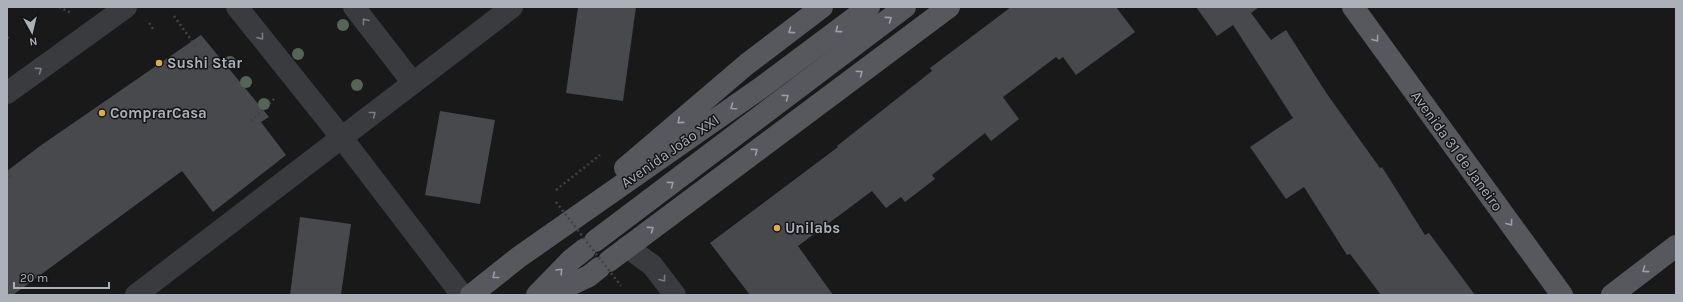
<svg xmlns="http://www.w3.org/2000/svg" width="1683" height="302" font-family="Karla,sans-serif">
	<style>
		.building { fill: #48494d }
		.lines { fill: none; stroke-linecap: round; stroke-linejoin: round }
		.path { stroke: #404246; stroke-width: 2.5; stroke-dasharray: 2 3; stroke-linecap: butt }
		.minor { stroke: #3a3b3f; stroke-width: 22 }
		.major { stroke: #56585e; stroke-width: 22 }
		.path-bridge { stroke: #404246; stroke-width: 2.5; stroke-dasharray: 2 3; stroke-linecap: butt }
		.tree { fill: #546456 }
		.oneway { stroke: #9b9ea7 }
		.oneway2 { stroke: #797b82 }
		.poi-dot { fill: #e0ac4b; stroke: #141415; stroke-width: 1.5 }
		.labels { text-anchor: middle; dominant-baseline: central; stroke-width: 3; stroke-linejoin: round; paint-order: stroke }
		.poi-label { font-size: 15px; font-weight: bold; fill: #acb0b9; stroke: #141415; text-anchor: start }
		.street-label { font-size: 15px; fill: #acb0b9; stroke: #141415 }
	</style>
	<rect width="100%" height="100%" fill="#19191a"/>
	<path class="building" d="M 578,7 L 636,7 L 623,101 L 566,93 Z
		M 1011,7 L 1116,7 L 1135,32 L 1076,75 L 1063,57 L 1059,60 L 1056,57 L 1003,97 L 1019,119 L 991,141 L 985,133 L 932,175 L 935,179 L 905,202 L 901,197 L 886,208 L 872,191 L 798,246 L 833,295 L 750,295 L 710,243 L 838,147 L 837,146 L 932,71 L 930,68 Z
		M 1196,7 L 1259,7 L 1251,13 L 1271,40 L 1286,30 L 1327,94 L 1380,168 L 1382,167 L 1425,235 L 1429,233 L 1475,295 L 1381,295 L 1350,254 L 1347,255 L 1304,187 L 1286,199 L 1250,147 L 1293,118 L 1233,25 L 1217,36 Z
		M 201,35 L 269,117 L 261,122 L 286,155 L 213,212 L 182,171 L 13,295 L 7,295 L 7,171 L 40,146 Z
		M 440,111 L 495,120 L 480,204 L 425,195 Z
		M 300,217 L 351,224 L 341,295 L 290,295 Z"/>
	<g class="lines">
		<path class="path" d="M 59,7 L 71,13
			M 174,16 L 197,48
			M 149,23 L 153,29
			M 7,38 L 10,37
			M 251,121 L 274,99
			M 7,171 L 11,177
			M 556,190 L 600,155"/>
		<path class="minor" d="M 237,7 L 342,138 L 462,295
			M 413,83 L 512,7
			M 7,93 L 126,7
			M 627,247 L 652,265 L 675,295
			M 136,295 L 413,83 L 354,7"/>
		<path class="major" d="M 1353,7 L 1562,295
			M 625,168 L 747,64 L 822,7
			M 595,241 L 905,7
			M 609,261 L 949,7
			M 471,295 L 519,257 L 762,87 L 869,7
			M 537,295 L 571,260 L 585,249
			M 549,295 L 589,276 L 599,268
			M 1612,295 L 1676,246"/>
		<path class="path-bridge" d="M 556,202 L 621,286"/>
	</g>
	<g class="tree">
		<circle cx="343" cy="25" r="6"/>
		<circle cx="298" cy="54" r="6"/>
		<circle cx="230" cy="62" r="6"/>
		<circle cx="246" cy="82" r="6"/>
		<circle cx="357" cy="85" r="6"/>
		<circle cx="264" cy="104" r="6"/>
	</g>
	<defs><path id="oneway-chevron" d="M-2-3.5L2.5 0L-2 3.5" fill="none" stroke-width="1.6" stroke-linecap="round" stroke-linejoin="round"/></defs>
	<g class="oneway">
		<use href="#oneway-chevron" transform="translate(889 19) rotate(-37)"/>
		<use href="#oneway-chevron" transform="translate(838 30) rotate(143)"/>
		<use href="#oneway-chevron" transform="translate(791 31) rotate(143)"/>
		<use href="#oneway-chevron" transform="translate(1376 39) rotate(54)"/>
		<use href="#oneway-chevron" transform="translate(860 73) rotate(-37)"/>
		<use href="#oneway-chevron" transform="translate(786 97) rotate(-37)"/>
		<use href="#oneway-chevron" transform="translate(733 107) rotate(145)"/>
		<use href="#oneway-chevron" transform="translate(680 121) rotate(140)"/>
		<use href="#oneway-chevron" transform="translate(755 151) rotate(-37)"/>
		<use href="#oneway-chevron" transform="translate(671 184) rotate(-37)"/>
		<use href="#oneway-chevron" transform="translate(1510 223) rotate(54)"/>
		<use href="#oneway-chevron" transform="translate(651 229) rotate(-37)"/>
		<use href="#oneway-chevron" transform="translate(1645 270) rotate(143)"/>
		<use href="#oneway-chevron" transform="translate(560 271) rotate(-46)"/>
		<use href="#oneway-chevron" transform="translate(495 276) rotate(142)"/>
	</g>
	<g class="oneway2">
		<use href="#oneway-chevron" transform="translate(365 21) rotate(-128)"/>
		<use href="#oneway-chevron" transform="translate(261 37) rotate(51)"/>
		<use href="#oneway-chevron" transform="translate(39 70) rotate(-36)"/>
		<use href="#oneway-chevron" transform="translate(373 114) rotate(-38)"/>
		<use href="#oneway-chevron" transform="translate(663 279) rotate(53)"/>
	</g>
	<g class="poi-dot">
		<circle cx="159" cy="63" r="4"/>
		<circle cx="102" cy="113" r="4"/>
		<circle cx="777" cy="228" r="4"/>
	</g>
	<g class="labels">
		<g class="poi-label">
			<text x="167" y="63">Sushi Star</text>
			<text x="110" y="113">ComprarCasa</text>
			<text x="785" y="228">Unilabs</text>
		</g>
		<g class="street-label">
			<text transform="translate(670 151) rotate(-35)">Avenida João XXI</text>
			<text transform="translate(1457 151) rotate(54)">Avenida 31 de Janeiro</text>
		</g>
	</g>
	<rect width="1683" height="302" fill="none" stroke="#acb0b9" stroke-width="16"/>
	<g transform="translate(32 32) rotate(172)" stroke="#141415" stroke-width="3" paint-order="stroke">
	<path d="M0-3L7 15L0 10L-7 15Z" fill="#acb0b9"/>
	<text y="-6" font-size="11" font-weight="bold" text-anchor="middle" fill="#acb0b9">N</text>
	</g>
	<path d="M14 282v6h95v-6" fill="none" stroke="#acb0b9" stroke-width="2"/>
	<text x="20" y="282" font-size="12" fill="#acb0b9" stroke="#141415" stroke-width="3" paint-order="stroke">20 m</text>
</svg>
